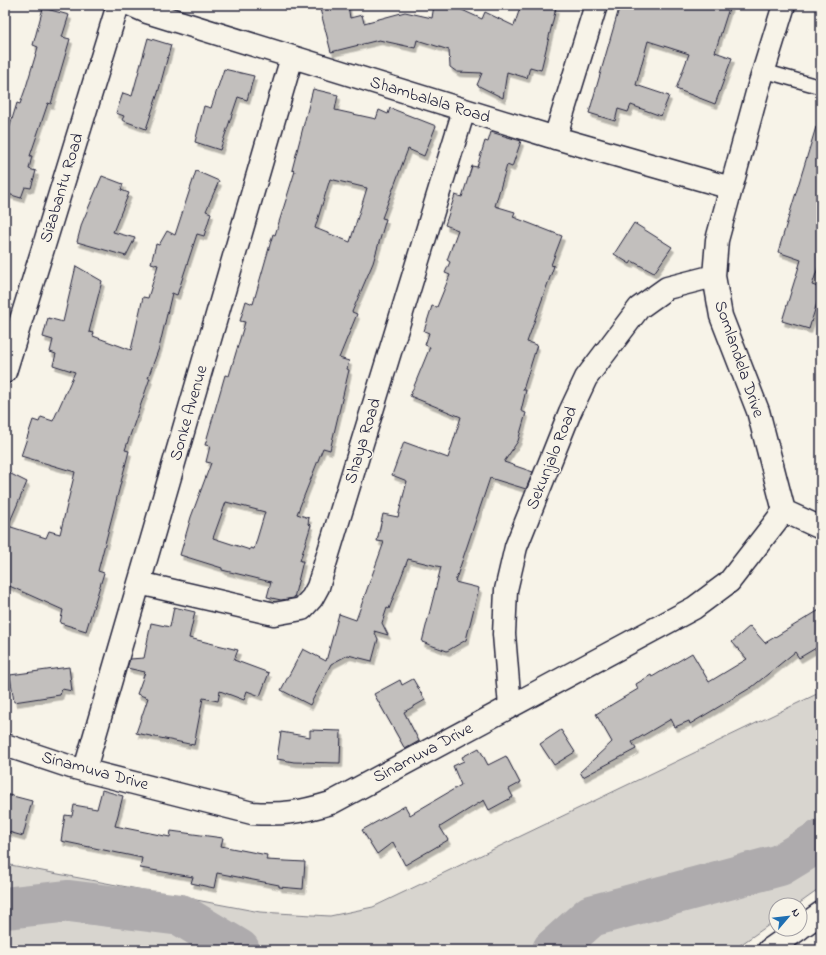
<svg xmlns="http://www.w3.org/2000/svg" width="826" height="955" font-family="'Indie Flower',sans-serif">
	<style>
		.green { fill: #d8d5cf; stroke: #7d7c85 }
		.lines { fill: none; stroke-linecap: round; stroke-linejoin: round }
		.river { stroke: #aeabad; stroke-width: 42 }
		.building { fill: #c2bfbd; stroke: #22223b; fill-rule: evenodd; filter: url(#shadow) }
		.lane-casing { stroke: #22223b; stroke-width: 16 }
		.street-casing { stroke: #22223b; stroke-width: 25 }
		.lane { stroke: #f7f3e8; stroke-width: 13 }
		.street { stroke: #f7f3e8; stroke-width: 22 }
		.labels { text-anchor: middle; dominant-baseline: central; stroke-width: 3; stroke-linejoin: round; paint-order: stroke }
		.street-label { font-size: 17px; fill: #22223b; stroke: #f7f3e8 }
	</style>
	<defs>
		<filter id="shadow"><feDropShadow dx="2.5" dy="4.5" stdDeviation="0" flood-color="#0004"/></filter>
	</defs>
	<rect width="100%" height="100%" fill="#f7f3e8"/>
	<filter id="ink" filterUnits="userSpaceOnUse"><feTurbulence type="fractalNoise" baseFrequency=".025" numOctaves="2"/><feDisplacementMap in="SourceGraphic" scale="8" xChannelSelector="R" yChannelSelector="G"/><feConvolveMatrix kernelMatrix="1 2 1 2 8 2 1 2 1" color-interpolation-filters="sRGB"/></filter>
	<g filter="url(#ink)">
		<path class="green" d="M 821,692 L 821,888 L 797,905 L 776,905 L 776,920 L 733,950 L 5,950 L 5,864 L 260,912 L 330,916 L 373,907 Z"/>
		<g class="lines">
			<path class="river" d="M 5,908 L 69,901 L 181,915 L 239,950
				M 553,950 L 591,916 L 780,865 L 821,840"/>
		</g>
		<path class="building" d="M 319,5 L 348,5 L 350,18 L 362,15 L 364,23 L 405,12 L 432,18 L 434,5 L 451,5 L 482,19 L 485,12 L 514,26 L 521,5 L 546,5 L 556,8 L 541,70 L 530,67 L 527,78 L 507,72 L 503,98 L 477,85 L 482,73 L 457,72 L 450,67 L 449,50 L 417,40 L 415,48 L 379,40 L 331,52 Z
			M 620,5 L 730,5 L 715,52 L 732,58 L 715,104 L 676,89 L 689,54 L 648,41 L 636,85 L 669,96 L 661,116 L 631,105 L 628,112 L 618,109 L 615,121 L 589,113 Z
			M 43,8 L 69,15 L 62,37 L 70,39 L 51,104 L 48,103 L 30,156 L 32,156 L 29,169 L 36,171 L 31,188 L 25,187 L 21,198 L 5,193 L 5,142 L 17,103 L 20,104 L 26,87 L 38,47 L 33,45 Z
			M 148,38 L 171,45 L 158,93 L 146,129 L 122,120 L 124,116 L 116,113 L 123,93 L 132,96 Z
			M 224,69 L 254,76 L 247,100 L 238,97 L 220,150 L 195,142 L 204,106 L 211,108 Z
			M 313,89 L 338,95 L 335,110 L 376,119 L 379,110 L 388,114 L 390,108 L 436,126 L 424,156 L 408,149 L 382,218 L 386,219 L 373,263 L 352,312 L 357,314 L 339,358 L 349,361 L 347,369 L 349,370 L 330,450 L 323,448 L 297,514 L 309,518 L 308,524 L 311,525 L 300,561 L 303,561 L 294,598 L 281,600 L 267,597 L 271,582 L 222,570 L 222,568 L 180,555 L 191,517 L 211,463 L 206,462 L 210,446 L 205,445 L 225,375 L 229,376 L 245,322 L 240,321 L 246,301 L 253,304 L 273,234 L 275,235 L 295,171 L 292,170 ZM 330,179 L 367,188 L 350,242 L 315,228 ZM 226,502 L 265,512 L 254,549 L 250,548 L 250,550 L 213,538 Z
			M 816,127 L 821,128 L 821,266 L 819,265 L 812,285 L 821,288 L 821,290 L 809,329 L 782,321 L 801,260 L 778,252 Z
			M 491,132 L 521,141 L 512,167 L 507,165 L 495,206 L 515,212 L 513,217 L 562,236 L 551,265 L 554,266 L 527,342 L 537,345 L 523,390 L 526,390 L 521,411 L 526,413 L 518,441 L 504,462 L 533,472 L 526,489 L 490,478 L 455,582 L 479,588 L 466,640 L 447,651 L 422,642 L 441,567 L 408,559 L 389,609 L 387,608 L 382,623 L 388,635 L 374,631 L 378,639 L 372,661 L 348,655 L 331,664 L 310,705 L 281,690 L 303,649 L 326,661 L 339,614 L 356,620 L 384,542 L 377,541 L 383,514 L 398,517 L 407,481 L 392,475 L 404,442 L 448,458 L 461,417 L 410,396 L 430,347 L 425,345 L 429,333 L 424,331 L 432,306 L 437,307 L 450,275 L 445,273 L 450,262 L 447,260 L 458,230 L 445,225 L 455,195 L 462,197 L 472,166 L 477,167 L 485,141 L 488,142 Z
			M 196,171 L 219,181 L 206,211 L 211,213 L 204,236 L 197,234 L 177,295 L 172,293 L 159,348 L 148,378 L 150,378 L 125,450 L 129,451 L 98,571 L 104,573 L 86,631 L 60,623 L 63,610 L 5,584 L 5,471 L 27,482 L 8,526 L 46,538 L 49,531 L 60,534 L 75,472 L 21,456 L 33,420 L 39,422 L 41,417 L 53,421 L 75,372 L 53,365 L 56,354 L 50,352 L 53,340 L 43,337 L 48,318 L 63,322 L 76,266 L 102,281 L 89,332 L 94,333 L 93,336 L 131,350 L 143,297 L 148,298 L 158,265 L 151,263 L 156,244 L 159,245 L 167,231 L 175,235 Z
			M 102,176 L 123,184 L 121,190 L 129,193 L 113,232 L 135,238 L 126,256 L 77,242 L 82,223 Z
			M 634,223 L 672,247 L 654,273 L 632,261 L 630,264 L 614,254 Z
			M 174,607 L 195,612 L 189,638 L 238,650 L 234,660 L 269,673 L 260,696 L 247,691 L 244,700 L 220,691 L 218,701 L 203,698 L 194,745 L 136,733 L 148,698 L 137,694 L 145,672 L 127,668 L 130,659 L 144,658 L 151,623 L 170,627 Z
			M 821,609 L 821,645 L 799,658 L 795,652 L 752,687 L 690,724 L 689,721 L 675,727 L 671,719 L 632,742 L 636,749 L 583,777 L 580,772 L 612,742 L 596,714 L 638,689 L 636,684 L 651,675 L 652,677 L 692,653 L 709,682 L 747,659 L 732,642 L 750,626 L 765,643 Z
			M 69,667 L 72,691 L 62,689 L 60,695 L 14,702 L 10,675 Z
			M 413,679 L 425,700 L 404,712 L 419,741 L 405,749 L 374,694 L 400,680 L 402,685 Z
			M 310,730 L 341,731 L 340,763 L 294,762 L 277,759 L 281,732 L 310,737 Z
			M 561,730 L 575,752 L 554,765 L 540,744 Z
			M 479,748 L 488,765 L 506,756 L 520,783 L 509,789 L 513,797 L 489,810 L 484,800 L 440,827 L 448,840 L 405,865 L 393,842 L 377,854 L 362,830 L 405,806 L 410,815 L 461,785 L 453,766 L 464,761 L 462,757 Z
			M 102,790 L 123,796 L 115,826 L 170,837 L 171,831 L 223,838 L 221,846 L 267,855 L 266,860 L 305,862 L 303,889 L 279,887 L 279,885 L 217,873 L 214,888 L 191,883 L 193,877 L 140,868 L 142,858 L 61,841 L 65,815 L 72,816 L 74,805 L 97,809 Z
			M 5,794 L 32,801 L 23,836 L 5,831 Z"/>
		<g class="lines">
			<g class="lane-casing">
				<path id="lane" d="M 764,71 L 817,86 L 821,85"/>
			</g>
			<g class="street-casing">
				<path id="street" d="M 131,5 L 147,12 L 549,136 L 731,188
					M 784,5 L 758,89 L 717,240 L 714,276 L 721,316 L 758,411 L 784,511 L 821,528
					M 555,138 L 596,5
					M 5,372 L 118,5
					M 139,583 L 274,614 L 302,609 L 312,598 L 318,587 L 464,110
					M 510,707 L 504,634 L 506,590 L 516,547 L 570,412 L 586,378 L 639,308 L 667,288 L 714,276
					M 5,745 L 71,767 L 252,813 C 283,815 301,812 331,803 L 694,608 L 729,582 L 784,511
					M 85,769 L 292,57
					M 800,928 L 821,913
					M 769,950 L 799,929"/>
			</g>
			<use href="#lane" class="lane"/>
			<use href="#street" class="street"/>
		</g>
	</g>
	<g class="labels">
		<g class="street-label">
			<text transform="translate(430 100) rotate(17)">Shambalala Road</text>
			<text transform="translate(62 188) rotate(-73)">Sizabantu Road</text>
			<text transform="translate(739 359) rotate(71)">Somlandela Drive</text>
			<text transform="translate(189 413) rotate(-74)">Sonke Avenue</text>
			<text transform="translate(363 441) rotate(-73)">Shaya Road</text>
			<text transform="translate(552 458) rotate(-68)">Sekunjalo Road</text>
			<text transform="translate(423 753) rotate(-28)">Sinamuva Drive</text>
			<text transform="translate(95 771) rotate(15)">Sinamuva Drive</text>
		</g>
	</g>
	<rect width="826" height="955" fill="none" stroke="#f7f3e8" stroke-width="20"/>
	<rect x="10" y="10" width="806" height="935" fill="none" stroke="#22223b" stroke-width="1.5" filter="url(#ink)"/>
	<g transform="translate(788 917) rotate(62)"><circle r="19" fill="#f7f3e8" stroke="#a29fa3"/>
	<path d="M0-3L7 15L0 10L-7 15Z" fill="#1f6fb2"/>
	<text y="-6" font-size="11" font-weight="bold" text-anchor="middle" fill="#22223b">N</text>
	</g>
</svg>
